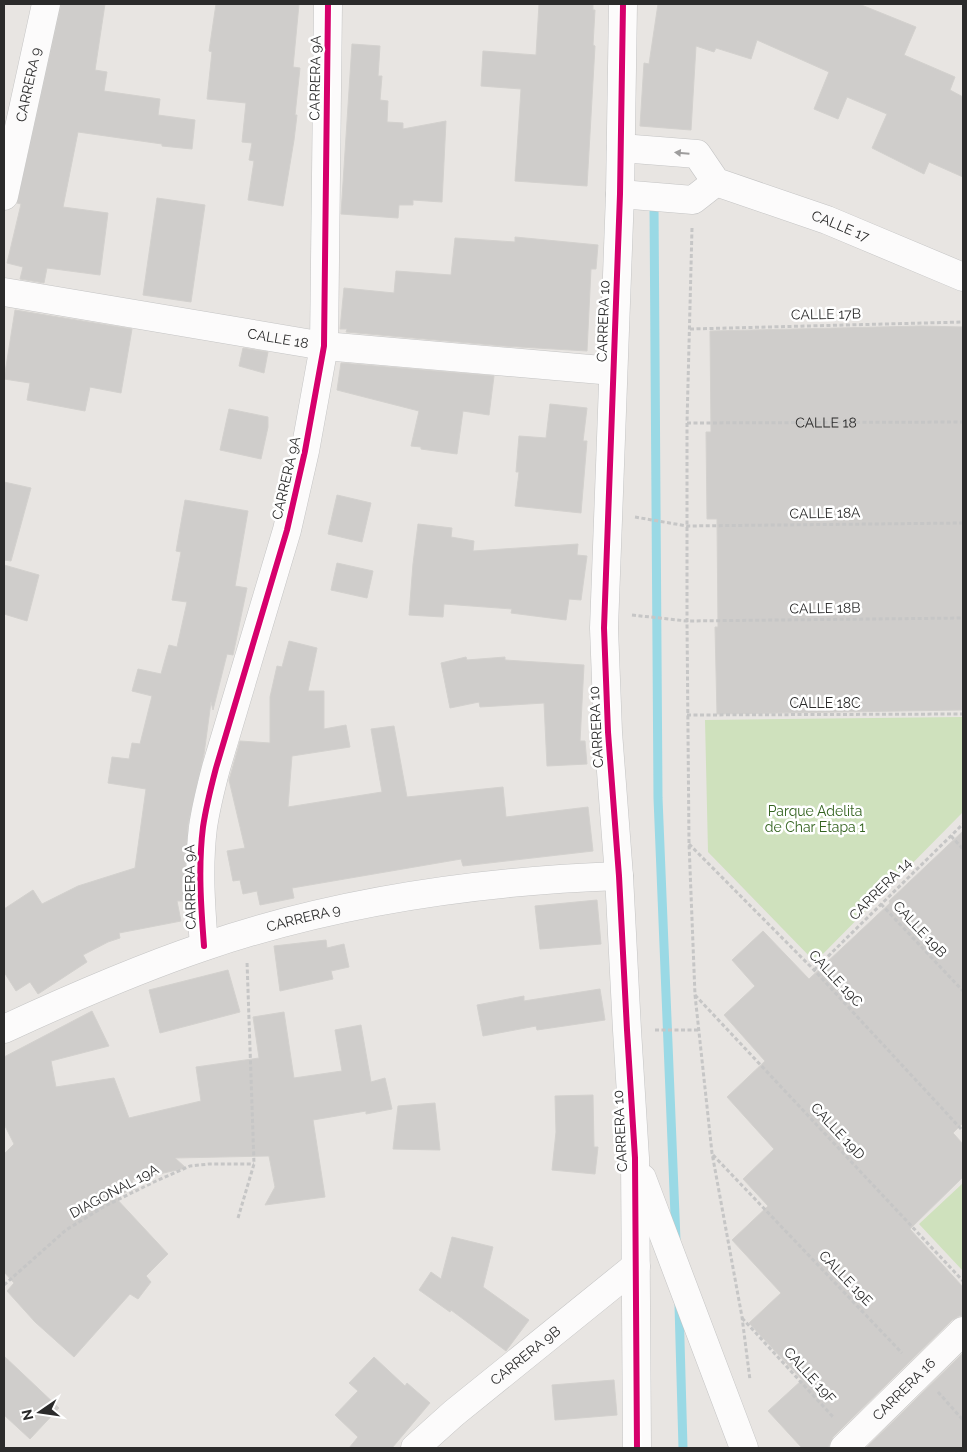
<svg xmlns="http://www.w3.org/2000/svg" width="967" height="1452" font-family="Raleway,sans-serif">
	<style>
		.green { fill: #cfe1bd }
		.lines { fill: none; stroke-linecap: round; stroke-linejoin: round }
		.stream { stroke: #9ad9e5; stroke-width: 9 }
		.building { fill: #cfcdcb; stroke: #d3d1ce }
		.minor-casing { stroke: #c4c4c4; stroke-width: 29 }
		.path { stroke: #c6c6c6; stroke-width: 3; stroke-dasharray: 4 2.5; stroke-linecap: butt }
		.minor { stroke: #fcfbfb; stroke-width: 28 }
		.cycleway-casing { stroke: #fff; stroke-width: 9 }
		.cycleway { stroke: #d6006c; stroke-width: 6 }
		.oneway { fill: #9e9d9d }
		.labels { text-anchor: middle; dominant-baseline: central; stroke-width: 5; stroke-linejoin: round; paint-order: stroke }
		.street-label { font-size: 14px; fill: #2b2b2b; stroke: #fff }
		.park-label { font-size: 14px; fill: #346320; stroke: #fff }
	</style>
	<rect width="100%" height="100%" fill="#e8e5e2"/>
	<path class="green" d="M 963,717 L 963,812 L 815,962 L 708,852 L 705,720 Z
		M 963,1183 L 963,1271 L 919,1224 Z"/>
	<g class="lines">
		<path class="stream" d="M 654,205 L 658,798 L 676,1240
			M 679,1305 L 683,1448"/>
	</g>
	<path class="building" d="M 61,4 L 105,4 L 95,70 L 107,72 L 104,91 L 160,99 L 158,115 L 195,120 L 192,149 L 162,146 L 162,144 L 78,132 L 63,207 L 108,213 L 100,275 L 47,268 L 44,283 L 20,279 L 23,267 L 7,263 L 21,204 L 17,203 Z
		M 216,4 L 299,4 L 293,67 L 300,68 L 295,115 L 297,115 L 294,140 L 283,206 L 248,200 L 254,161 L 249,160 L 252,143 L 242,142 L 246,103 L 207,99 L 212,52 L 209,51 Z
		M 539,4 L 593,4 L 593,10 L 595,10 L 593,45 L 595,46 L 587,186 L 515,181 L 521,89 L 481,86 L 483,51 L 536,55 Z
		M 658,4 L 859,4 L 916,27 L 904,55 L 955,77 L 950,90 L 963,97 L 963,177 L 929,162 L 924,174 L 872,148 L 887,114 L 847,97 L 838,119 L 814,109 L 829,72 L 757,40 L 751,59 L 716,48 L 714,52 L 696,46 L 691,130 L 640,126 L 644,63 L 649,64 Z
		M 352,44 L 380,46 L 378,76 L 382,76 L 380,100 L 388,101 L 387,122 L 403,123 L 403,129 L 446,121 L 442,202 L 413,200 L 413,205 L 399,205 L 398,218 L 341,214 Z
		M 157,198 L 205,205 L 191,302 L 143,295 Z
		M 515,237 L 598,245 L 596,269 L 591,269 L 587,351 L 503,346 L 346,332 L 347,329 L 340,329 L 344,288 L 394,293 L 396,271 L 451,275 L 455,238 L 515,242 Z
		M 15,310 L 132,329 L 121,393 L 90,387 L 85,411 L 27,400 L 30,383 L 4,379 Z
		M 920,326 L 963,327 L 962,710 L 717,714 L 715,627 L 718,627 L 717,519 L 707,519 L 706,432 L 711,432 L 710,331 Z
		M 243,348 L 268,352 L 264,373 L 239,366 Z
		M 341,363 L 494,376 L 489,415 L 463,411 L 457,454 L 421,449 L 421,447 L 411,446 L 419,411 L 337,390 Z
		M 550,404 L 587,408 L 583,441 L 587,441 L 581,513 L 515,506 L 519,472 L 516,472 L 519,436 L 546,438 Z
		M 229,409 L 268,417 L 268,427 L 261,459 L 220,450 Z
		M 4,482 L 31,488 L 11,561 L 4,560 Z
		M 337,495 L 371,503 L 362,542 L 328,534 Z
		M 185,500 L 248,511 L 235,586 L 247,588 L 233,655 L 227,654 L 213,710 L 211,702 L 204,754 L 188,825 L 184,901 L 177,901 L 181,921 L 119,933 L 120,938 L 108,942 L 83,955 L 87,962 L 38,994 L 30,982 L 16,991 L 4,972 L 4,909 L 33,890 L 42,904 L 78,886 L 135,868 L 146,789 L 108,783 L 112,757 L 129,759 L 132,743 L 140,744 L 152,696 L 132,691 L 138,669 L 161,674 L 169,645 L 177,647 L 187,602 L 172,600 L 181,552 L 176,551 Z
		M 418,524 L 452,528 L 451,537 L 474,541 L 473,551 L 578,544 L 577,555 L 587,556 L 581,600 L 569,599 L 566,620 L 511,613 L 512,609 L 444,604 L 443,617 L 409,615 L 413,564 Z
		M 337,563 L 373,571 L 367,598 L 331,590 Z
		M 4,565 L 39,575 L 27,621 L 4,614 Z
		M 289,641 L 317,648 L 308,691 L 324,691 L 324,729 L 346,725 L 350,747 L 292,756 L 288,807 L 382,792 L 371,729 L 394,726 L 407,797 L 503,787 L 506,817 L 588,807 L 593,851 L 463,866 L 461,859 L 292,888 L 294,898 L 260,905 L 257,891 L 243,894 L 240,880 L 233,881 L 227,851 L 245,848 L 229,780 L 240,741 L 270,743 L 270,697 L 277,666 L 282,667 Z
		M 466,657 L 467,660 L 505,657 L 505,660 L 584,665 L 580,741 L 585,741 L 587,764 L 547,766 L 544,703 L 480,707 L 479,702 L 450,708 L 441,663 Z
		M 963,831 L 963,1123 L 953,1133 L 963,1144 L 963,1177 L 910,1229 L 963,1287 L 963,1316 L 959,1316 L 952,1320 L 833,1437 L 828,1448 L 802,1448 L 768,1411 L 802,1380 L 749,1323 L 781,1293 L 732,1240 L 768,1206 L 743,1179 L 774,1149 L 727,1097 L 765,1061 L 724,1015 L 755,986 L 732,960 L 763,931 L 809,979 L 890,903 L 889,901 Z
		M 597,900 L 601,944 L 540,949 L 535,906 Z
		M 326,940 L 327,948 L 344,944 L 349,967 L 331,971 L 333,979 L 280,991 L 274,946 Z
		M 228,970 L 240,1012 L 160,1033 L 149,990 Z
		M 600,989 L 605,1020 L 537,1030 L 536,1026 L 483,1036 L 477,1005 L 524,996 L 524,1001 Z
		M 92,1011 L 109,1046 L 51,1061 L 56,1087 L 114,1078 L 129,1118 L 201,1101 L 196,1067 L 259,1058 L 253,1017 L 284,1012 L 294,1078 L 342,1071 L 335,1030 L 361,1025 L 371,1082 L 385,1078 L 392,1109 L 366,1114 L 366,1111 L 313,1120 L 325,1197 L 265,1205 L 275,1187 L 269,1156 L 175,1158 L 186,1168 L 132,1180 L 135,1189 L 114,1196 L 168,1254 L 146,1276 L 151,1282 L 138,1299 L 130,1294 L 74,1357 L 35,1322 L 7,1291 L 14,1283 L 4,1272 L 4,1154 L 14,1144 L 4,1124 L 4,1057 Z
		M 593,1095 L 594,1147 L 598,1147 L 595,1174 L 552,1170 L 556,1132 L 555,1096 Z
		M 435,1103 L 440,1150 L 393,1149 L 398,1106 Z
		M 452,1237 L 493,1247 L 483,1287 L 529,1320 L 506,1351 L 451,1310 L 450,1312 L 419,1290 L 431,1272 L 441,1279 Z
		M 963,1353 L 963,1448 L 866,1448 Z
		M 4,1356 L 59,1408 L 30,1439 L 4,1415 Z
		M 374,1357 L 405,1386 L 407,1383 L 430,1403 L 392,1448 L 349,1448 L 358,1437 L 335,1415 L 358,1391 L 349,1383 Z
		M 614,1380 L 617,1415 L 555,1420 L 552,1385 Z"/>
	<g class="lines">
		<g class="minor-casing">
			<g id="minor">
				<path d="M 623,4 L 620,194 L 604,628 L 608,732 L 619,876 L 627,1030 L 635,1158 L 637,1448"/>
				<path id="s2" d="M 621,148 L 697,154 L 716,182 L 827,220 L 963,277"/>
				<path d="M 620,194 L 693,200 L 716,182"/>
				<path id="s3" d="M 4,196 L 46,4"/>
				<path id="s4" d="M 4,292 L 324,346 L 613,371"/>
				<path d="M 204,946 C 201,907 198,867 203,827 C 206,807 211,787 216,768 L 287,530 L 305,451 L 324,346 L 328,4"/>
				<path id="s5" d="M 4,1029 C 69,999 135,970 203,947 C 337,901 478,881 619,876"/>
				<path d="M 642,1178 L 744,1448"/>
				<path id="s6" d="M 415,1448 L 454,1413 L 636,1266"/>
				<path id="s7" d="M 844,1448 L 963,1331"/>
			</g>
		</g>
		<g class="path">
			<path d="M 692,228 L 687,423 L 687,621 L 689,843 L 695,995 L 712,1153 L 742,1317 L 750,1380"/>
			<path d="M 690,329 L 963,322"/>
			<path id="s1" d="M 687,423 L 963,422"/>
			<path d="M 635,517 L 687,526 L 963,523"/>
			<path d="M 632,615 L 687,621 L 963,618"/>
			<path d="M 687,715 L 963,714"/>
			<path d="M 951,836 L 963,849"/>
			<path d="M 689,844 L 814,970 L 963,1131"/>
			<path d="M 881,904 L 963,991"/>
			<path d="M 814,970 L 963,824"/>
			<path d="M 695,995 L 963,1281"/>
			<path d="M 655,1030 L 699,1030"/>
			<path d="M 713,1155 L 902,1353"/>
			<path d="M 238,1218 L 254,1164 L 247,961"/>
			<path d="M 4,1285 L 66,1230 L 105,1206 L 156,1181 L 190,1166 L 209,1164 L 254,1164"/>
			<path d="M 742,1318 L 834,1418"/>
			<path d="M 938,1392 L 963,1420"/>
		</g>
		<use href="#minor" class="minor"/>
		<g class="cycleway-casing">
			<path id="cycleway" d="M 623,4 L 620,194 L 604,628 L 608,732 L 619,876 L 627,1030 L 635,1158 L 637,1448
				M 204,946 C 201,907 198,867 203,827 C 206,807 211,787 216,768 L 287,530 L 305,451 L 324,346 L 328,4"/>
		</g>
		<use href="#cycleway" class="cycleway"/>
	</g>
	<defs><path id="oneway-solid" d="M-6-.8H1V-3.2L6.5 0L1 3.2V.8H-6Z" transform="scale(1.25)"/></defs>
	<use class="oneway" href="#oneway-solid" transform="translate(682 153) rotate(-175)"/>
	<g class="labels">
		<g class="street-label">
			<text transform="translate(315 78) rotate(-89)">CARRERA 9A</text>
			<text stroke="none"><textPath href="#s3" startOffset="114">CARRERA 9</textPath></text>
			<text stroke="none"><textPath href="#s2" startOffset="242">CALLE 17</textPath></text>
			<text transform="translate(826 314) rotate(-1)">CALLE 17B</text>
			<text transform="translate(603 321) rotate(-88)">CARRERA 10</text>
			<text stroke="none"><textPath href="#s4" startOffset="278">CALLE 18</textPath></text>
			<text stroke="none"><textPath href="#s1" startOffset="139">CALLE 18</textPath></text>
			<text transform="translate(286 478) rotate(-77)">CARRERA 9A</text>
			<text transform="translate(825 513) rotate(-1)">CALLE 18A</text>
			<text transform="translate(825 608) rotate(-1)">CALLE 18B</text>
			<text x="825" y="703">CALLE 18C</text>
			<text transform="translate(596 727) rotate(-93)">CARRERA 10</text>
			<text transform="translate(190 887) rotate(-91)">CARRERA 9A</text>
			<text transform="translate(880 889) rotate(-45)">CARRERA 14</text>
			<text stroke="none"><textPath href="#s5" startOffset="320">CARRERA 9</textPath></text>
			<text transform="translate(920 929) rotate(47)">CALLE 19B</text>
			<text transform="translate(836 978) rotate(47)">CALLE 19C</text>
			<text transform="translate(620 1131) rotate(-93)">CARRERA 10</text>
			<text transform="translate(838 1131) rotate(47)">CALLE 19D</text>
			<text transform="translate(114 1191) rotate(-28)">DIAGONAL 19A</text>
			<text transform="translate(846 1278) rotate(46)">CALLE 19E</text>
			<text stroke="none"><textPath href="#s6" startOffset="144">CARRERA 9B</textPath></text>
			<text transform="translate(810 1375) rotate(48)">CALLE 19F</text>
			<text stroke="none"><textPath href="#s7" startOffset="84">CARRERA 16</textPath></text>
		</g>
		<g class="park-label">
			<text x="815" y="811">Parque Adelita<tspan x="815" dy="16">de Char Etapa 1</tspan></text>
		</g>
	</g>
	<rect width="967" height="1452" fill="none" stroke="#2b2b2b" stroke-width="10"/>
	<g transform="translate(40 1412) rotate(257)" stroke="#ffffff" stroke-width="4" paint-order="stroke">
	<path d="M0-4L9 19L0 12L-9 19Z" fill="#2b2b2b"/>
	<text y="-8" font-size="14" font-weight="bold" text-anchor="middle" fill="#2b2b2b">N</text>
	</g>
</svg>
